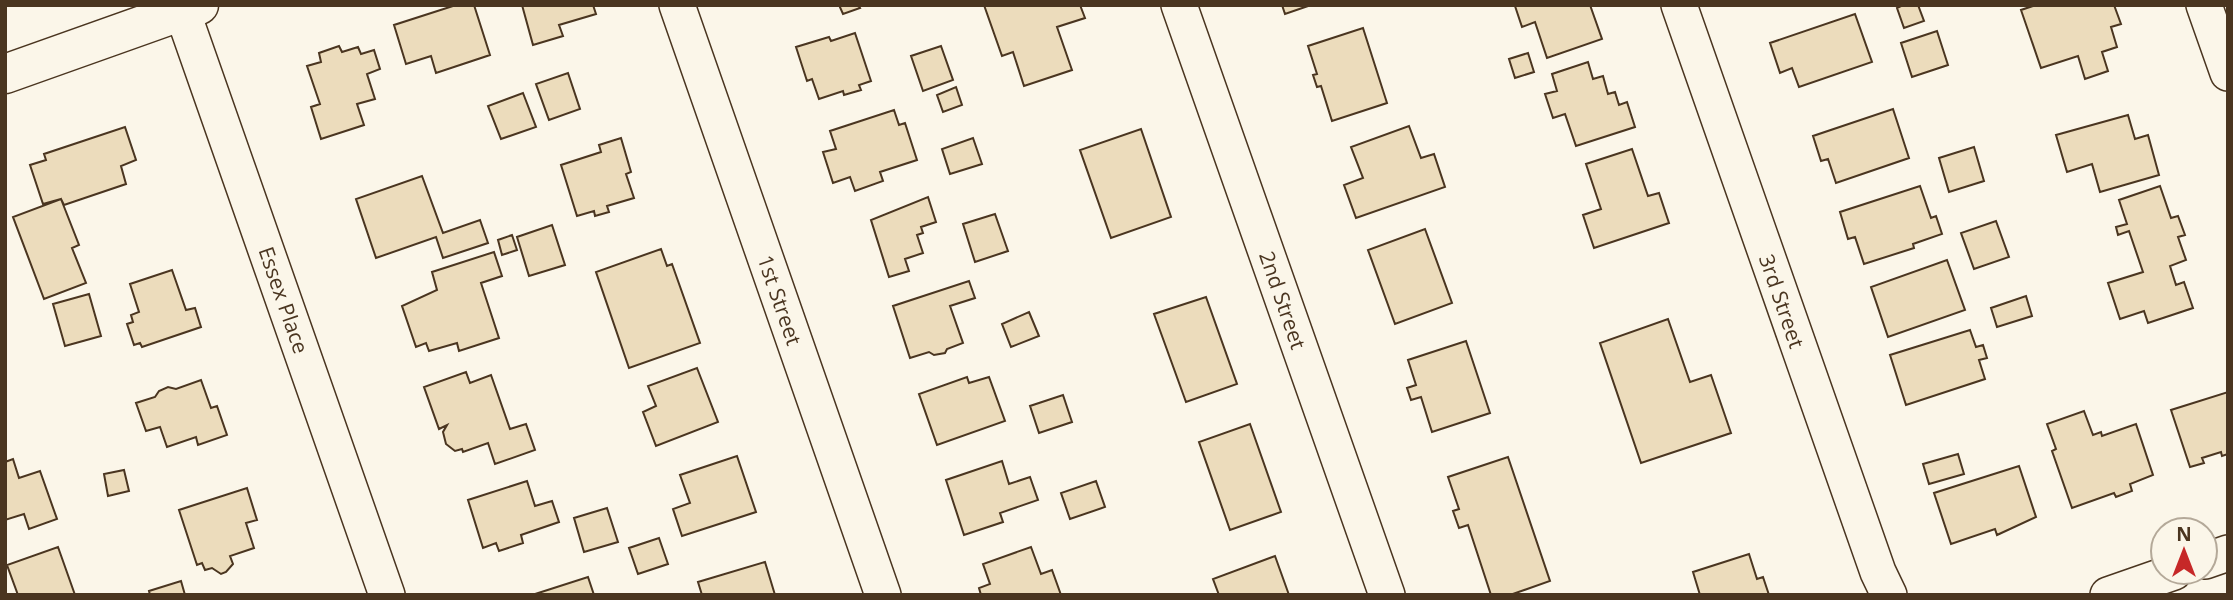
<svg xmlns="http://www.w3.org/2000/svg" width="2233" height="600" font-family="'Open Sans',sans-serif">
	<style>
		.building { fill: #ecdcbc; stroke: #4a3520; stroke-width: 2 }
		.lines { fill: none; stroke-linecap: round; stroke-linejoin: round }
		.street-casing { stroke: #4a3520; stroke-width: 38 }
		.secondary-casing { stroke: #4a3520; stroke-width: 41 }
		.street { stroke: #fbf6e9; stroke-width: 35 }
		.secondary { stroke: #fbf6e9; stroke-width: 38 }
		.labels { text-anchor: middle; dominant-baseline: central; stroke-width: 5; stroke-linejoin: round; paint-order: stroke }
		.street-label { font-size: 21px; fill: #4a3520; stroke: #fbf6e9 }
	</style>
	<rect width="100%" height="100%" fill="#fbf6e9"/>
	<path class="building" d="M 456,5 L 474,5 L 490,55 L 436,73 L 431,56 L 406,64 L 394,25 Z
		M 522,5 L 593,5 L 596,14 L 559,25 L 563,36 L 533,45 Z
		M 839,5 L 858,5 L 860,8 L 843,14 Z
		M 984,5 L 1080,5 L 1085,18 L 1057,27 L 1072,70 L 1024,86 L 1013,52 L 1002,56 Z
		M 1282,5 L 1311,5 L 1285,14 Z
		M 1577,5 L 1590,5 L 1602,39 L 1547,58 L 1535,22 L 1522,27 L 1515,6 Z
		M 1903,5 L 1918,5 L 1924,21 L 1904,28 L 1897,8 Z
		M 2036,5 L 2114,5 L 2121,24 L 2111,27 L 2117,47 L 2102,52 L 2108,71 L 2085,79 L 2078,56 L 2041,68 L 2021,10 Z
		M 1855,14 L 1872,62 L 1799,87 L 1792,68 L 1780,73 L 1770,43 Z
		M 1363,28 L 1387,103 L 1332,121 L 1321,86 L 1317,87 L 1313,75 L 1317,74 L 1308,46 Z
		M 1937,31 L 1948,65 L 1912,77 L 1901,43 Z
		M 855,33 L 871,81 L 859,85 L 861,90 L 844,95 L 843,91 L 819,99 L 812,79 L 807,81 L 796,47 L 829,37 L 831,41 Z
		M 339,46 L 342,52 L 358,47 L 361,54 L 374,50 L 380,69 L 367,74 L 375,99 L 357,104 L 364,125 L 321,139 L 311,107 L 320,104 L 307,66 L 321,62 L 319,53 Z
		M 941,46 L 953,80 L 923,91 L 911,56 Z
		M 1528,53 L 1534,72 L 1515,78 L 1509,59 Z
		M 1588,62 L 1593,79 L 1603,76 L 1608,94 L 1615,92 L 1619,105 L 1627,102 L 1635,127 L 1576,146 L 1565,114 L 1553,118 L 1545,94 L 1557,91 L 1552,74 Z
		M 568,73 L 580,109 L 549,120 L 536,84 Z
		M 956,87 L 962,105 L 943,112 L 937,95 Z
		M 523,93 L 536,127 L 501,139 L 488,106 Z
		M 1893,109 L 1909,158 L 1836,183 L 1828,159 L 1821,161 L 1813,136 Z
		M 894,110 L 899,125 L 905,123 L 917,160 L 880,172 L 883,181 L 855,191 L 850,177 L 833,183 L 823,152 L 836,149 L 830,131 Z
		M 2128,115 L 2135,139 L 2148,135 L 2159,175 L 2100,192 L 2092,164 L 2067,172 L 2056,135 Z
		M 1409,126 L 1421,158 L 1434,154 L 1445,187 L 1356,218 L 1344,185 L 1363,178 L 1351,147 Z
		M 125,127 L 136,160 L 121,166 L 126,184 L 64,205 L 61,199 L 43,204 L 30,165 L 46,160 L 44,154 Z
		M 1141,129 L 1171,217 L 1111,238 L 1080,150 Z
		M 621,138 L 631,172 L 626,174 L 634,198 L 607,206 L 609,212 L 595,216 L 594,211 L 577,216 L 561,165 L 601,152 L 599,145 Z
		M 973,138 L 982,164 L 950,174 L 942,149 Z
		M 1974,147 L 1984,181 L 1949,192 L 1939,158 Z
		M 1632,149 L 1648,196 L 1659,193 L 1669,223 L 1594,248 L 1583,215 L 1601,209 L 1586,164 Z
		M 422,176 L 443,233 L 480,220 L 488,243 L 443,258 L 436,237 L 376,258 L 356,199 Z
		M 1920,186 L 1931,218 L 1936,216 L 1942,234 L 1913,244 L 1914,248 L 1864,264 L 1855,237 L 1848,239 L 1840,212 Z
		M 2160,186 L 2171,218 L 2178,216 L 2185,235 L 2178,237 L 2186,260 L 2170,266 L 2176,285 L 2184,282 L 2193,308 L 2148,323 L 2144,311 L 2120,319 L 2108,283 L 2143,272 L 2129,231 L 2118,235 L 2116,227 L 2127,224 L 2119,200 Z
		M 928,197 L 936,222 L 921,227 L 923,233 L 917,235 L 923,253 L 905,259 L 909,271 L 889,277 L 871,220 Z
		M 61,199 L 79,245 L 72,248 L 86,283 L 44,299 L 13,217 Z
		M 995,214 L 1008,251 L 975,262 L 963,224 Z
		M 1996,221 L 2009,257 L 1974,269 L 1961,233 Z
		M 552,225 L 565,265 L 529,276 L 517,237 Z
		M 1425,229 L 1452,303 L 1395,324 L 1368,250 Z
		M 512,235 L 517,250 L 502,255 L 498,240 Z
		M 661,249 L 667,266 L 672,264 L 700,343 L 629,368 L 596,272 Z
		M 494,252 L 502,276 L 481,283 L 499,338 L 459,351 L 457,343 L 429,351 L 426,343 L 416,347 L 402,306 L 437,290 L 432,272 Z
		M 1947,260 L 1965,310 L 1888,337 L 1871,287 Z
		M 172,270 L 186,310 L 195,308 L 201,327 L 142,347 L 140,343 L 134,345 L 127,324 L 133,322 L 131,315 L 139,312 L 130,284 Z
		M 969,281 L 975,298 L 950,306 L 963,343 L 947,349 L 945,353 L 934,355 L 929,352 L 910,358 L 893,306 Z
		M 89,294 L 101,336 L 65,346 L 53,304 Z
		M 2026,296 L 2032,316 L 1997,327 L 1991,308 Z
		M 1206,297 L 1237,384 L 1186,402 L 1154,314 Z
		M 1029,312 L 1039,336 L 1011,347 L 1002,324 Z
		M 1668,319 L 1690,382 L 1711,375 L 1731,433 L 1641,463 L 1600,343 Z
		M 1970,330 L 1976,347 L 1983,345 L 1987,358 L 1979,360 L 1985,379 L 1906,405 L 1890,355 Z
		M 1466,341 L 1490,413 L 1432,432 L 1421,397 L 1411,400 L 1407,388 L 1416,385 L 1408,360 Z
		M 697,368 L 718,422 L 656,446 L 643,412 L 656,406 L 648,386 Z
		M 466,372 L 470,383 L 491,375 L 510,429 L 526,424 L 535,450 L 495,464 L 488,443 L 463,452 L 462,449 L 455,451 L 446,444 L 443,432 L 447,425 L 439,429 L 424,387 Z
		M 967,377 L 969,383 L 989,377 L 1005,421 L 937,445 L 919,394 Z
		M 201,380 L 211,408 L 217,406 L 227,435 L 198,445 L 196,437 L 167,447 L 160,427 L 146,431 L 136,403 L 155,397 L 159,391 L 168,387 L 176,389 Z
		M 2228,392 L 2228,454 L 2222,456 L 2221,452 L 2202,458 L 2204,463 L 2190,467 L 2171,410 Z
		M 1063,395 L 1072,422 L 1039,433 L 1030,406 Z
		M 2084,411 L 2093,435 L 2101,432 L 2102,436 L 2136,424 L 2153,475 L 2130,484 L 2132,491 L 2116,497 L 2114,493 L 2072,508 L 2052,451 L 2056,449 L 2047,424 Z
		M 1250,424 L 1281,512 L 1230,530 L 1199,442 Z
		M 1958,454 L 1964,474 L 1929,484 L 1923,464 Z
		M 737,456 L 756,512 L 682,536 L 673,509 L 690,503 L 680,475 Z
		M 1508,457 L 1550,581 L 1510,595 L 1491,595 L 1468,525 L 1459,528 L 1453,511 L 1459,509 L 1448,477 Z
		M 13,459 L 19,478 L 40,471 L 57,519 L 29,529 L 24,514 L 5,520 L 5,462 Z
		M 1002,461 L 1009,484 L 1030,477 L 1038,500 L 1000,513 L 1003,522 L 964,535 L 946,480 Z
		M 2019,466 L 2036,517 L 1997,535 L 1995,529 L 1951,544 L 1934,493 Z
		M 124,470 L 129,491 L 108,496 L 104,474 Z
		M 527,481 L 535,506 L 552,501 L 559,522 L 521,535 L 523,543 L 499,551 L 496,543 L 483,548 L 468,500 Z
		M 1096,481 L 1105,507 L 1070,519 L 1061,493 Z
		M 247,488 L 257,520 L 246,523 L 254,548 L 230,556 L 233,564 L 226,572 L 221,574 L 212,568 L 205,570 L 202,563 L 197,565 L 179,510 Z
		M 607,508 L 618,542 L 584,552 L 574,518 Z
		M 659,538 L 668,564 L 638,574 L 629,548 Z
		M 58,547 L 75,595 L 18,595 L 7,565 Z
		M 1031,547 L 1041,574 L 1052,570 L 1061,595 L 981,595 L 979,588 L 990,584 L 983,564 Z
		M 1749,554 L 1757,579 L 1763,577 L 1769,595 L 1700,595 L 1693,572 Z
		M 1275,556 L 1289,595 L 1219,595 L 1213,579 Z
		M 765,562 L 775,595 L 702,595 L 698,582 Z
		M 588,577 L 594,595 L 532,595 Z
		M 181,581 L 185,595 L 150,595 L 149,591 Z"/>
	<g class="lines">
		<g class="street-casing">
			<path id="street" d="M 180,5 L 387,595
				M 677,5 L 883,595
				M 1179,5 L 1387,595
				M 1679,5 L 1878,572 L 1889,595
				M 2204,5 L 2228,73
				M 2205,561 L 2228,553
				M 2108,595 L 2174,572"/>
		</g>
		<g class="secondary-casing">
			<path id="secondary" d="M 5,74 L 199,5"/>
		</g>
		<use href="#street" class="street"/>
		<use href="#secondary" class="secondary"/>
	</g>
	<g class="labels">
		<g class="street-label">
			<text transform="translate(284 300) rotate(71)">Essex Place</text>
			<text transform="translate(780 300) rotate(71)">1st Street</text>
			<text transform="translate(1283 300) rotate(71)">2nd Street</text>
			<text transform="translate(1782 301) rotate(71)">3rd Street</text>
		</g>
	</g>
	<rect width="2233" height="600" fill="none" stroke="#4a3520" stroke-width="14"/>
	<g transform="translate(2184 551)"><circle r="33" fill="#fbf6e9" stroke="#b4a999" stroke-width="2"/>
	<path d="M0-5L12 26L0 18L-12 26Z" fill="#c62828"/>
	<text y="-10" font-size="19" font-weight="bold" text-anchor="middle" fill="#4a3520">N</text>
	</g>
</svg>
